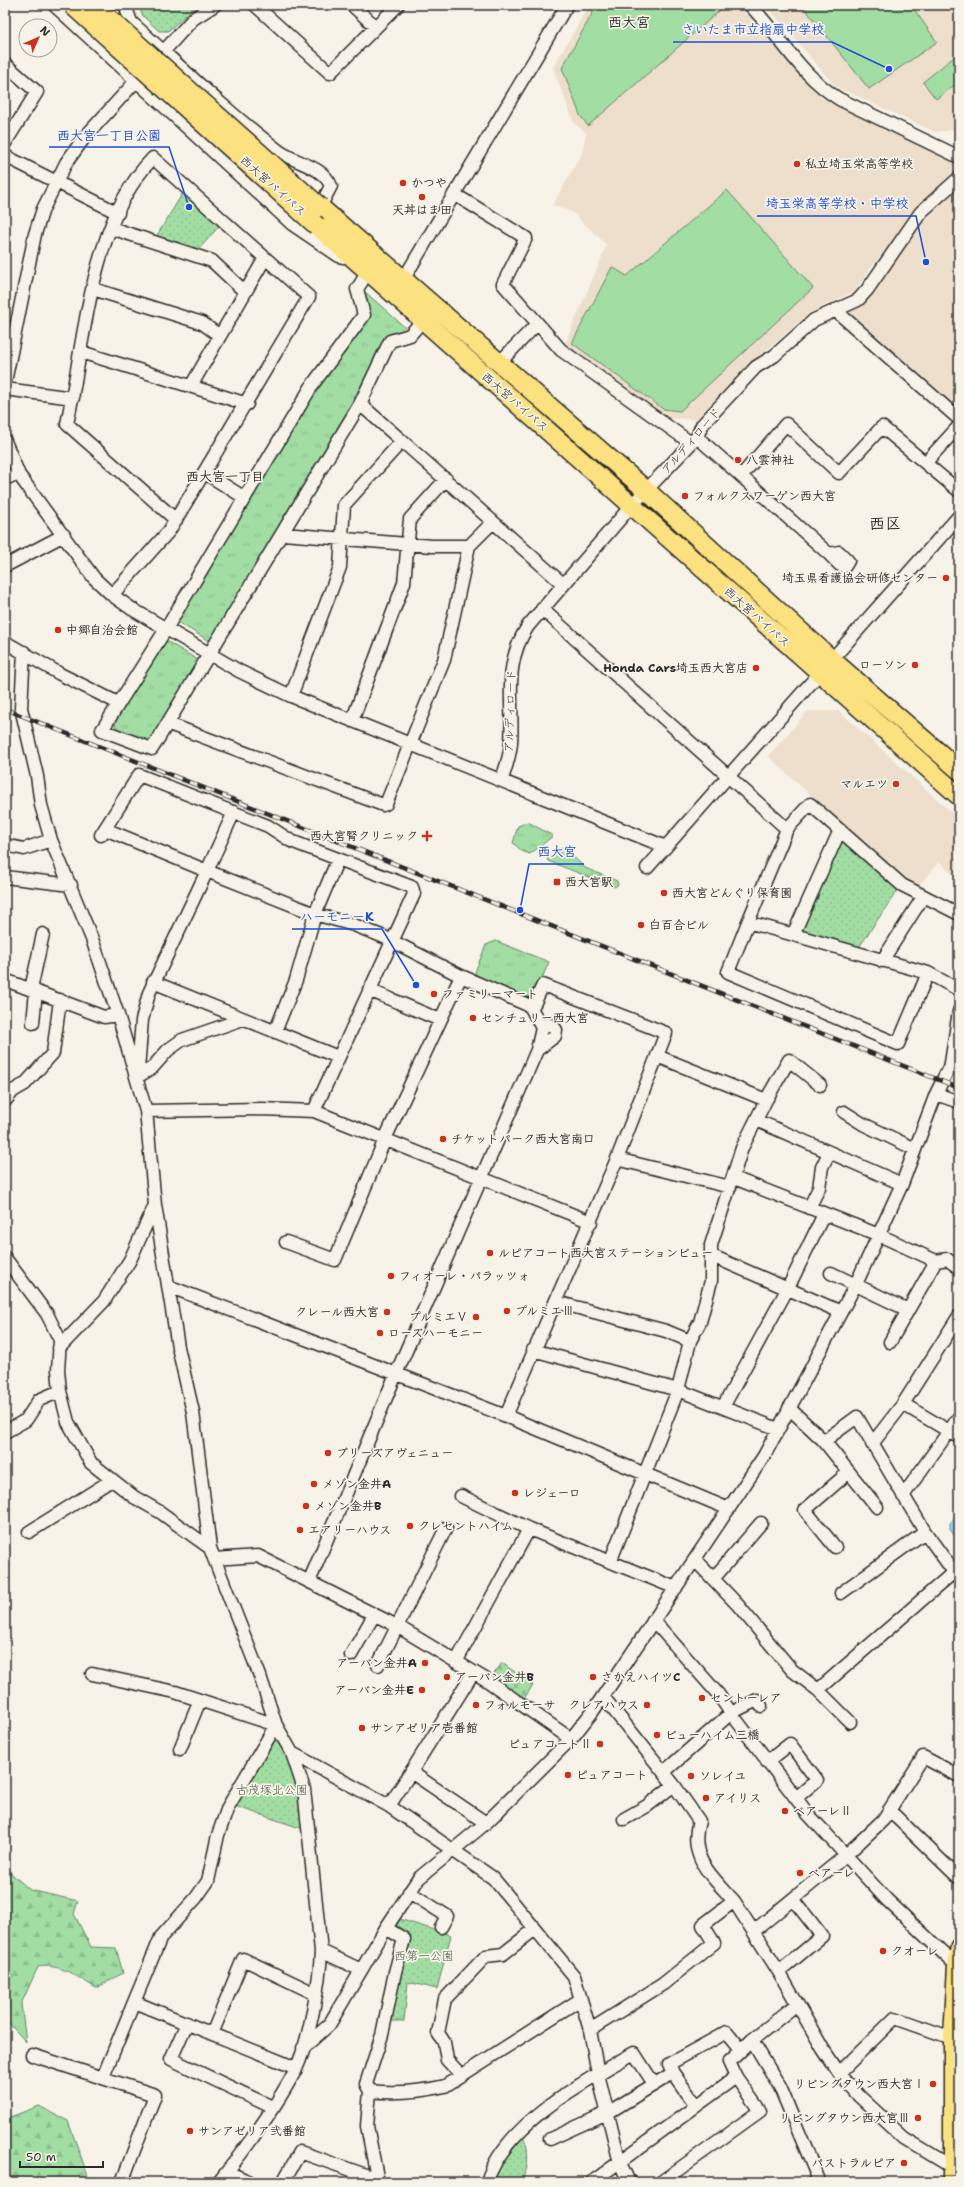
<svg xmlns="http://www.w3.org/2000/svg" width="964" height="2187" font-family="'Shantell Sans','Klee One',sans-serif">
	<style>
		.built { fill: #eddfcb }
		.grass { fill: url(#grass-tufts); stroke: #668468 }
		.forest { fill: url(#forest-firs); stroke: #668468 }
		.cemetery { fill: url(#cemetery-stones); stroke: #668468 }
		.park { fill: url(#park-dots); stroke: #668468 }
		.garden { fill: #a2dea4; stroke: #668468 }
		.water { fill: #8edbee; stroke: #6695a0 }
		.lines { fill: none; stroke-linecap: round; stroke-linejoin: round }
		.minor-casing { stroke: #2b2b2b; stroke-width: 15 }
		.major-casing { stroke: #2b2b2b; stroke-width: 19 }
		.highway-casing { stroke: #2b2b2b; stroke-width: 21 }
		.minor { stroke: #f7f3e8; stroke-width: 12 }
		.major { stroke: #fbe180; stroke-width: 16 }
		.highway { stroke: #fbe180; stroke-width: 18 }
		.rail-casing { stroke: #2b2b2b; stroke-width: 4.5 }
		.rail { stroke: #f7f3e8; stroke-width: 3; stroke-dasharray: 9; stroke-linecap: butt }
		.highway-bridge-casing { stroke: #2b2b2b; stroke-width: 21; stroke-linecap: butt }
		.highway-bridge { stroke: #fbe180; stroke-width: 18 }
		.poi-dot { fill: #c8321e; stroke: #f7f3e8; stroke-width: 1.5 }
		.labels { text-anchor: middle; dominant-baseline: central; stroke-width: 3.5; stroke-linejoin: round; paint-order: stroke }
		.poi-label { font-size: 12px; font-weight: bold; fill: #2b2b2b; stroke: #f7f3e8; text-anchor: start }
		.street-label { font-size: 12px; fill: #2b2b2b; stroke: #f7f3e8 }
		.park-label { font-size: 12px; fill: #495849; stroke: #f7f3e8 }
		.neighbourhood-label { font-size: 13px; font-weight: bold; fill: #2b2b2b; stroke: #f7f3e8 }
		.quarter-label { font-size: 14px; font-weight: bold; fill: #2b2b2b; stroke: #f7f3e8 }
		.district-label { font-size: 16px; font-weight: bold; fill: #2b2b2b; stroke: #f7f3e8 }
		.leader { fill: none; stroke: #1d4ed8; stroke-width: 1.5 }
		.callout-dot { fill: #1d4ed8; stroke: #f7f3e8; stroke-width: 1.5 }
		.callout-label { font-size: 13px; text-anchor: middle; font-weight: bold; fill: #1d4ed8; stroke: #f7f3e8; stroke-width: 3.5; stroke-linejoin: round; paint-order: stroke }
	</style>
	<defs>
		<pattern id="grass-tufts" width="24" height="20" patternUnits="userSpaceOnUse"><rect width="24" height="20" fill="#a2dea4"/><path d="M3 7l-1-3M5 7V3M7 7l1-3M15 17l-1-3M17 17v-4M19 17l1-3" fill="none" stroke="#8cbf8d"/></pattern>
		<pattern id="forest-firs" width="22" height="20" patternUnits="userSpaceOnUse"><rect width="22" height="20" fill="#a2dea4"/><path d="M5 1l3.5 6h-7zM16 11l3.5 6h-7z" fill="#8cbf8d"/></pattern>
		<pattern id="cemetery-stones" width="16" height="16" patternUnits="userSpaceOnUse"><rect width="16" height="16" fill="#a2dea4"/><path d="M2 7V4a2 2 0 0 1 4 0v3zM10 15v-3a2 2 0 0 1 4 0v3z" fill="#8cbf8d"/></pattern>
		<pattern id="park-dots" width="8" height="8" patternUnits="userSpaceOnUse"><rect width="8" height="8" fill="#a2dea4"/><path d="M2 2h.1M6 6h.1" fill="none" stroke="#8cbf8d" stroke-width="1.8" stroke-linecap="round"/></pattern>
	</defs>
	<rect width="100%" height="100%" fill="#f7f3e8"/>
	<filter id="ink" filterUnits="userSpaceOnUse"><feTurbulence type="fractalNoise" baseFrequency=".025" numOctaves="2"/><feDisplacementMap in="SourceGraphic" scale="8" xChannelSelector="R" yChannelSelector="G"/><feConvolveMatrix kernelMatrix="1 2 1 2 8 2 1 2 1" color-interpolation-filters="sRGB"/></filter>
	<g filter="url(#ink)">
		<path class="built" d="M 589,5 L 744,5 L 821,98 L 959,164 L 959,174 L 918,209 L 873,265 L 855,291 L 811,312 L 738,375 L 696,419 L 665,418 L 564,346 L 607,245 L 572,212 L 553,205 L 582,153 L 586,133 L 574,123 L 553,68 Z
			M 766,5 L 959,5 L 959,129 L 935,132 L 835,86 Z
			M 959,189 L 959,414 L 848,315 L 848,311 L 862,305 L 925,218 Z
			M 808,711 L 839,711 L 959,819 L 959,880 L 939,862 L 918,886 L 901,878 L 768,756 Z"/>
		<path class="grass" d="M 363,290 L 409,331 L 387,335 L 352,403 L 215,638 L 208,640 L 179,623 L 177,617 L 319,383 L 369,316 Z
			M 168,642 L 198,660 L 198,667 L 154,738 L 147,742 L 117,730 L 115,723 L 161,643 Z
			M 528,822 L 553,836 L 530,854 L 522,851 L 513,843 L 518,826 Z
			M 563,847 L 585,868 L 617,881 L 618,885 L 614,887 L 548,861 L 547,859 Z
			M 496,941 L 549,962 L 533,999 L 526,1000 L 477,978 L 475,972 L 486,945 Z"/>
		<path class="forest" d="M 5,1868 L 30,1890 L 78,1901 L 74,1914 L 91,1947 L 116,1948 L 123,1973 L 96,1988 C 77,1977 61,1963 38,1967 L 21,2004 L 26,2042 L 5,2019 Z
			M 39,2106 L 68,2121 L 89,2179 L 89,2182 L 5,2182 L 5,2119 Z"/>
		<path class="cemetery" d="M 502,1663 L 533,1685 L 523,1700 L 490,1679 Z"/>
		<path class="park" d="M 138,5 L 197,5 L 168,31 L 159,31 L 143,16 Z
			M 184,191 L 221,224 L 199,249 L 156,237 Z
			M 841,837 L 899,888 L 857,950 L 803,932 L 799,927 Z
			M 276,1730 L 302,1790 L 306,1830 L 232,1805 Z
			M 399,1919 L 451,1935 L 437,1989 L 408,1982 L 404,2021 L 387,2021 L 406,1938 L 393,1929 Z
			M 519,2136 L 526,2140 C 528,2157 530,2168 520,2182 L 492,2182 L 493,2176 Z"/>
		<path class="garden" d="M 597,5 L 726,5 L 588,126 L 580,115 L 562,68 Z
			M 802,5 L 911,5 L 937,42 L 869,89 Z
			M 955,56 L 959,61 L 959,82 L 936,99 L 923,82 Z
			M 727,190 L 813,288 L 680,411 L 663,409 L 572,343 L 612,267 L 627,276 Z"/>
		<path class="water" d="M 959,1512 L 959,1539 L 955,1537 L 950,1529 L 950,1523 Z"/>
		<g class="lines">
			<g class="minor-casing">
				<path id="minor" d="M 54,5 L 292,224 L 339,256 L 343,257
					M 125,5 L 131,22 C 180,66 227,112 279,151 C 295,163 323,166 331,186 L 320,207
					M 255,5 L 330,73 L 398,5
					M 352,5 L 376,27
					M 750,5 C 782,38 799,74 839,99 L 959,157
					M 163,52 L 193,19 L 215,5
					M 5,64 L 37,92 L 5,143
					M 5,156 L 118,213
					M 454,194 L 526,238 L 503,284 L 561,350 L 691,443
					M 111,228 L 212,261 L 245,292
					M 368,272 L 357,289 L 364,315 L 313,384 L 166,629 L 102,730 L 152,749 L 360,404 L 402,441
					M 403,280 L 567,5
					M 93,289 L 202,323 L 220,336
					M 835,310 L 959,419
					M 81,352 L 247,404
					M 499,363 L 537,324
					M 5,382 L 35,234 L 43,209 L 66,163 L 84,138 L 136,81
					M 191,386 L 265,258
					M 5,389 L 73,398
					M 360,404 L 390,341 L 410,335 L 422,321
					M 697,437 L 829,554 L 839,552 L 848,561 L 845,566 L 840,565 L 829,554
					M 5,441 L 19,475 L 94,578 L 112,595 L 132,609 L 239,671 L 291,696 L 666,847
					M 926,462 L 959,426
					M 205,473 L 245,498
					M 741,476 L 786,424 L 839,473 L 882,427 L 959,491
					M 5,479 L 18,473
					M 283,534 L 432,546 L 469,546
					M 5,566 L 64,535
					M 112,595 L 169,531 L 309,297 L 153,158 C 91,221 85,340 67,424 L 176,520
					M 542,609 L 787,829 L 810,804 L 902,885 L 959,914
					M 5,642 L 60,674 L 118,703
					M 24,652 L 21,708 L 37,776 L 41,805 L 51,840 L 92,939 L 118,1015 L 146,1111 L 155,1205 L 178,1347 L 193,1412 L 210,1548 L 260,1676 L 276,1725 L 292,1753 L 304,1789 L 321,1951 C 320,1981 309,2042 296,2069 C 276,2107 246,2148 219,2182
					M 291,696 L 340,567 L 344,505 L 402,441 L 563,584
					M 352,721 L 404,583 L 410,519 L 446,479
					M 169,724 L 383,805 L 386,804 L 444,660 L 469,546 L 493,522
					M 502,779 C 506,767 510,756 511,743 C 514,700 502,665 528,626 L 632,505 L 697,437 L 702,425 L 756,367 L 774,356 L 814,320 L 858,300 L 867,290 L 921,212 L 959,178
					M 105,829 L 207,871 L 234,812
					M 787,829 L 748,922 L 928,973 L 959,990
					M 101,835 L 139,775 L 268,826 L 291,841 L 338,859
					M 5,845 L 24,849 L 51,840
					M 647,868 L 959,516
					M 5,877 L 71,885
					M 748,922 L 728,972 L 898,1044 L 928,973
					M 793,935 L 840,830
					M 882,961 L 923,897
					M 5,980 L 104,1017 L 118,1015
					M 153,982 L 338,1057
					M 31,989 L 43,934
					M 369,990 L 440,1020
					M 530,1006 L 542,1028
					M 33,1023 L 36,991
					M 275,1032 L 296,980 L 315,914 L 338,859 L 412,887 L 414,894 L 314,1111
					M 657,1056 L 766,1100
					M 138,1069 L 142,1020 L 149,993 L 207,871 L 315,914 L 354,925 L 384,937 L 461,976 L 530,1006 L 534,1004 L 543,985 L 666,1033 L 617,1159 L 506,1416
					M 137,1077 L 152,1068 L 168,1050 L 182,1040 L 243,1019
					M 936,1094 L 959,1102
					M 5,1101 L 13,1091 L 25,1084 L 53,1053 L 60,1000
					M 146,1111 L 261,1109 L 314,1111 L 591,1222
					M 844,1112 L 863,1124 L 915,1149
					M 756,1120 L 902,1184
					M 617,1159 L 730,1187
					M 734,1178 L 879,1235 L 936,1261 L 947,1259 L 959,1268
					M 809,1208 L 819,1188 L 822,1167 L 829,1153
					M 286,1242 L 335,1260 L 385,1139 L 461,976
					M 712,1256 L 841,1312
					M 5,1258 L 47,1314 L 60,1340 L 58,1370 L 60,1391 L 68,1422 L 91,1463 L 134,1497 L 160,1512 L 210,1548
					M 831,1273 L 908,1310
					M 168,1286 L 506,1416 L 729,1509
					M 556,1302 L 666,1331 L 690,1341
					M 890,1342 L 936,1261
					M 59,1348 L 104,1301 L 130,1260 L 155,1205
					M 533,1350 L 678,1390 L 778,1429
					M 903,1404 L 959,1437
					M 723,1407 L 788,1288 L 824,1214
					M 789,1408 L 824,1441 L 877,1507
					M 5,1432 L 26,1420 L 39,1400 L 60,1391
					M 824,1441 L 857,1417 L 925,1532 L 959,1579
					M 872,1444 L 903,1404 L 959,1316
					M 461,1496 L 529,1529 L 676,1588
					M 903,1496 L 959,1417
					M 29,1532 L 112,1480
					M 835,1547 L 805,1510 L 849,1472
					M 214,1559 L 258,1556 L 397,1626 L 485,1679 L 571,1739
					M 695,1560 L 737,1604 L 792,1670 L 818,1690 L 850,1722
					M 610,1562 L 678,1390 L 690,1341 L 700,1322 L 711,1281 L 711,1245 L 742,1148 L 766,1100 L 789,1060 L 820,1085
					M 713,1579 L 761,1523
					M 309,1582 L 396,1374 L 537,1050 L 542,1028 L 547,1024 L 553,1026 L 556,1030 L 555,1036 L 537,1050
					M 841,1593 L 925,1532
					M 653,1620 L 718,1694 L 731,1713 L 808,1814 L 887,1900 L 956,1965
					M 351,1655 L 374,1615
					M 456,1662 L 529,1529
					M 378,1665 L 446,1528
					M 92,1674 L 175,1692 L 276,1725 L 228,1807 L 218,1835 L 208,1881 L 196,1898 L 161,1937 L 103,2077
					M 818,1690 L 954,1572
					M 180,1749 L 200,1700
					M 292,1753 L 389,1806 L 493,1878 L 574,1976 L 590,2030 L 598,2074 L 620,2163 L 629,2182
					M 767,1762 L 790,1744 L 817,1780 L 796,1798
					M 411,1772 L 473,1673
					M 664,1772 L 731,1713 L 757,1700 L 761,1706
					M 389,1806 L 411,1772 L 486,1823
					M 889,1810 L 959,1878
					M 624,1819 L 647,1806 L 674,1785
					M 409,1892 L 447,1916 L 441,1927
					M 734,1901 L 779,1972 L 823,2049 L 839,2073 L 859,2096 L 904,2138 L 952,2167
					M 754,1931 L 845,1856 L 883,1820 L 923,1757 L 959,1776
					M 321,1951 L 361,1970
					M 779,1972 L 822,1936 L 793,1899
					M 134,2002 L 296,2068
					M 187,2023 L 171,2059 L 272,2107
					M 590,2030 L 663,1984 L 714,1943 L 703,1925 L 734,1901 C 711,1875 688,1858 699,1821 L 674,1785 L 604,1698
					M 212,2034 L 243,1959 L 316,1994
					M 752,2040 L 780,2087 L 818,2178 L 815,2182
					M 303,2048 L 329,2025 L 386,1928 L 419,1878 L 486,1823 L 571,1739 L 593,1711 L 764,1456 L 856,1284 L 902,1184 L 936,1094 L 951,1063 L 959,1011
					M 32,2055 L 155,2095 L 122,2182
					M 673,2073 L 696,2105
					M 839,2073 L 895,2018 L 952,2038
					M 461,2075 L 447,2060 L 444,2042 L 438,2033 L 445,1999 L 486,1956 L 503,1954 L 535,1929
					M 370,2091 L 366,2084 L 382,2035 L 395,1972 L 404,1939 L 386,1928
					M 550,2139 L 609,2112 L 673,2073 L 669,2064 L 727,2032 L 741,2049
					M 227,2172 L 250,2182
					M 283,2182 L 300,2152 L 377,2179
					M 378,2182 L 367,2126 L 370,2091 C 396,2094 419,2092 445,2086 L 581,1999
					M 487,2182 C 504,2124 585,2081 634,2053 L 654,2084
					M 592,2182 L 736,2077 L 729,2062 L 752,2040 L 797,2004
					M 661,2182 L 760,2111 L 736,2077"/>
			</g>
			<g class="major-casing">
				<path id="major" d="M 952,2182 L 952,2038 L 956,1965 L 959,1946"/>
			</g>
			<g class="highway-casing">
				<path id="highway" d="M 320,207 L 647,491 L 831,659 L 959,770
					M 317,226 L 959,796"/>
			</g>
			<use href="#minor" class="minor"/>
			<use href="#major" class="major"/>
			<use href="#highway" class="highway"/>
			<g class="rail-casing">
				<path id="rail" d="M 5,709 L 959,1088"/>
			</g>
			<use href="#rail" class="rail"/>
			<g class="highway-bridge-casing">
				<path id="highway-bridge" d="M 72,5 L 317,226
					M 94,5 L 320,207"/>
			</g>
			<use href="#highway-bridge" class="highway-bridge"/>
		</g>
	</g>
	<g class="poi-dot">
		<circle cx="797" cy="164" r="4"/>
		<circle cx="403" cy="183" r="4"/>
		<circle cx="422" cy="197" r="4"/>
		<circle cx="738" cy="460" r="4"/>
		<circle cx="685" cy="496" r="4"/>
		<circle cx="946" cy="578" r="4"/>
		<circle cx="58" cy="630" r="4"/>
		<circle cx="915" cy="665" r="4"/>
		<circle cx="756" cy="668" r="4"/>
		<circle cx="896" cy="784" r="4"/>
		<path d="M425 830h4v4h4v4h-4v4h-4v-4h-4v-4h4z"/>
		<rect x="553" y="878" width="8" height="8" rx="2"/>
		<circle cx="664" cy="893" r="4"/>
		<circle cx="641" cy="925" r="4"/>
		<circle cx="434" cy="994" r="4"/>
		<circle cx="473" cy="1018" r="4"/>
		<circle cx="443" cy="1139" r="4"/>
		<circle cx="490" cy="1253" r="4"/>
		<circle cx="391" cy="1276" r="4"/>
		<circle cx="507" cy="1311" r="4"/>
		<circle cx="387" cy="1312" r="4"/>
		<circle cx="476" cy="1317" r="4"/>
		<circle cx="380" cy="1333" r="4"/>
		<circle cx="328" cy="1453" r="4"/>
		<circle cx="314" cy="1484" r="4"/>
		<circle cx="515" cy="1493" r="4"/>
		<circle cx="306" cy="1506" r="4"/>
		<circle cx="410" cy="1526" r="4"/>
		<circle cx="300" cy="1530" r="4"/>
		<circle cx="425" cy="1663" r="4"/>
		<circle cx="447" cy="1677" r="4"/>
		<circle cx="593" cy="1677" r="4"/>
		<circle cx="422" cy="1690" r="4"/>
		<circle cx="702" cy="1698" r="4"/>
		<circle cx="476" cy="1705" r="4"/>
		<circle cx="647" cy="1705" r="4"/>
		<circle cx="362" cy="1728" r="4"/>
		<circle cx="657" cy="1735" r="4"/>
		<circle cx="600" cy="1744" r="4"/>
		<circle cx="568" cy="1775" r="4"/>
		<circle cx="691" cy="1776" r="4"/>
		<circle cx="706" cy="1798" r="4"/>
		<circle cx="785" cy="1811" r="4"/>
		<circle cx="800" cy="1873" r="4"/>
		<circle cx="883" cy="1951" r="4"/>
		<circle cx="933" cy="2084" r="4"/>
		<circle cx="918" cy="2118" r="4"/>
		<circle cx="190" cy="2131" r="4"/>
		<circle cx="904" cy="2163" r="4"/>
	</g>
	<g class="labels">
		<g class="poi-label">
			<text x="805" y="164">私立埼玉栄高等学校</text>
			<text x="411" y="183">かつや</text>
			<text x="422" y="210" text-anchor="middle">天丼はま田</text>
			<text x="746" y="460">八雲神社</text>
			<text x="693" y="496">フォルクスワーゲン西大宮</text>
			<text x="938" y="578" text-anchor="end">埼玉県看護協会研修センター</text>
			<text x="66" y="630">中郷自治会館</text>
			<text x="907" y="665" text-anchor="end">ローソン</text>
			<text x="748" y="668" text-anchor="end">Honda Cars埼玉西大宮店</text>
			<text x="888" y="784" text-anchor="end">マルエツ</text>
			<text x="418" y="836" text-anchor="end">西大宮腎クリニック</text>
			<text x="565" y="882">西大宮駅</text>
			<text x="672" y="893">西大宮どんぐり保育園</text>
			<text x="649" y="925">白百合ビル</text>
			<text x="442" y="994">ファミリーマート</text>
			<text x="481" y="1018">センチュリー西大宮</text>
			<text x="451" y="1139">チケットパーク西大宮南口</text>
			<text x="498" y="1253">ルピアコート西大宮ステーションビュー</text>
			<text x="399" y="1276">フィオーレ・パラッツォ</text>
			<text x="515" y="1311">プルミエⅢ</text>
			<text x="379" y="1312" text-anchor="end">クレール西大宮</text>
			<text x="468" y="1317" text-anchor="end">プルミエⅤ</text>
			<text x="388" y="1333">ローズハーモニー</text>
			<text x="336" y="1453">ブリーズアヴェニュー</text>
			<text x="322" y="1484">メゾン金井A</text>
			<text x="523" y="1493">レジェーロ</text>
			<text x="314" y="1506">メゾン金井B</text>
			<text x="418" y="1526">クレセントハイム</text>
			<text x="308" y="1530">エアリーハウス</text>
			<text x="417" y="1663" text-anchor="end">アーバン金井A</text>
			<text x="455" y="1677">アーバン金井B</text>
			<text x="601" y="1677">さかえハイツC</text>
			<text x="414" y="1690" text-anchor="end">アーバン金井E</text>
			<text x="710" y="1698">セントーレア</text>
			<text x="484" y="1705">フォルモーサ</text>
			<text x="639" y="1705" text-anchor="end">クレアハウス</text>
			<text x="370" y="1728">サンアゼリア壱番館</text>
			<text x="665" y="1735">ビューハイム三橋</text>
			<text x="592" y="1744" text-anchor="end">ピュアコートⅡ</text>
			<text x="576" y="1775">ピュアコート</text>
			<text x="699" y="1776">ソレイユ</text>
			<text x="714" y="1798">アイリス</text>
			<text x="793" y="1811">ベアーレⅡ</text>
			<text x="808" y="1873">ベアーレ</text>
			<text x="891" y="1951">クオーレ</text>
			<text x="925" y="2084" text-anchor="end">リビングタウン西大宮Ⅰ</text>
			<text x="910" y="2118" text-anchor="end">リビングタウン西大宮Ⅲ</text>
			<text x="198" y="2131">サンアゼリア弐番館</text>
			<text x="896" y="2163" text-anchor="end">パストラルピア</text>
		</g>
		<g class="street-label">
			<text transform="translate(273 186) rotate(42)">西大宮バイパス</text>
			<text transform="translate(515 402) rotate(41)">西大宮バイパス</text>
			<text transform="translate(691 441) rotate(-49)">アルディロード</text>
			<text transform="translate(757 617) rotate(42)">西大宮バイパス</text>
			<text transform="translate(510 711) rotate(-88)">アルディロード</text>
		</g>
		<g class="park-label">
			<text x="272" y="1790">古茂塚北公園</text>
			<text x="424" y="1956">西第一公園</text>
		</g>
		<g class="neighbourhood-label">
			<text x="225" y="476">西大宮一丁目</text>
		</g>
		<g class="quarter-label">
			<text x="629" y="22">西大宮</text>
		</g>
		<g class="district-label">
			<text x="885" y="523">西区</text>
		</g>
	</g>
	<path class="leader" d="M889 69L832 42H673M189 207L169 147H49M926 262L916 216H757M520 910L529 864H584M416 985L382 929H292"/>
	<g class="callout-dot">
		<circle cx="889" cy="69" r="4"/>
		<circle cx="189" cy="207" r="4"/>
		<circle cx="926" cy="262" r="4"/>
		<circle cx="520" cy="910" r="4"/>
		<circle cx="416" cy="985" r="4"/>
	</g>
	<g class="callout-label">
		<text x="753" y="34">さいたま市立指扇中学校</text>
		<text x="109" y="140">西大宮一丁目公園</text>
		<text x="837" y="208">埼玉栄高等学校・中学校</text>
		<text x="557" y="856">西大宮</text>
		<text x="337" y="921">ハーモニーK</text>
	</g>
	<rect width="964" height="2187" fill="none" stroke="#f7f3e8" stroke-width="20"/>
	<rect x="10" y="10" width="944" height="2167" fill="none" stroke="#2b2b2b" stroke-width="1.5" filter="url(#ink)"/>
	<g transform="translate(38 38) rotate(45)"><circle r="19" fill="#f7f3e8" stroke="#a5a39c"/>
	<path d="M0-3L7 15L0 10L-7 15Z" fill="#c8321e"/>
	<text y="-6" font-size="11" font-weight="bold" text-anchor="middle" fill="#2b2b2b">N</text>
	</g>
	<path d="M20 2161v6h83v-6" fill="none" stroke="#2b2b2b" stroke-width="2"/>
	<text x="26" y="2161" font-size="12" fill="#2b2b2b" stroke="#f7f3e8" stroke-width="3" paint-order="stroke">50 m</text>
</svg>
